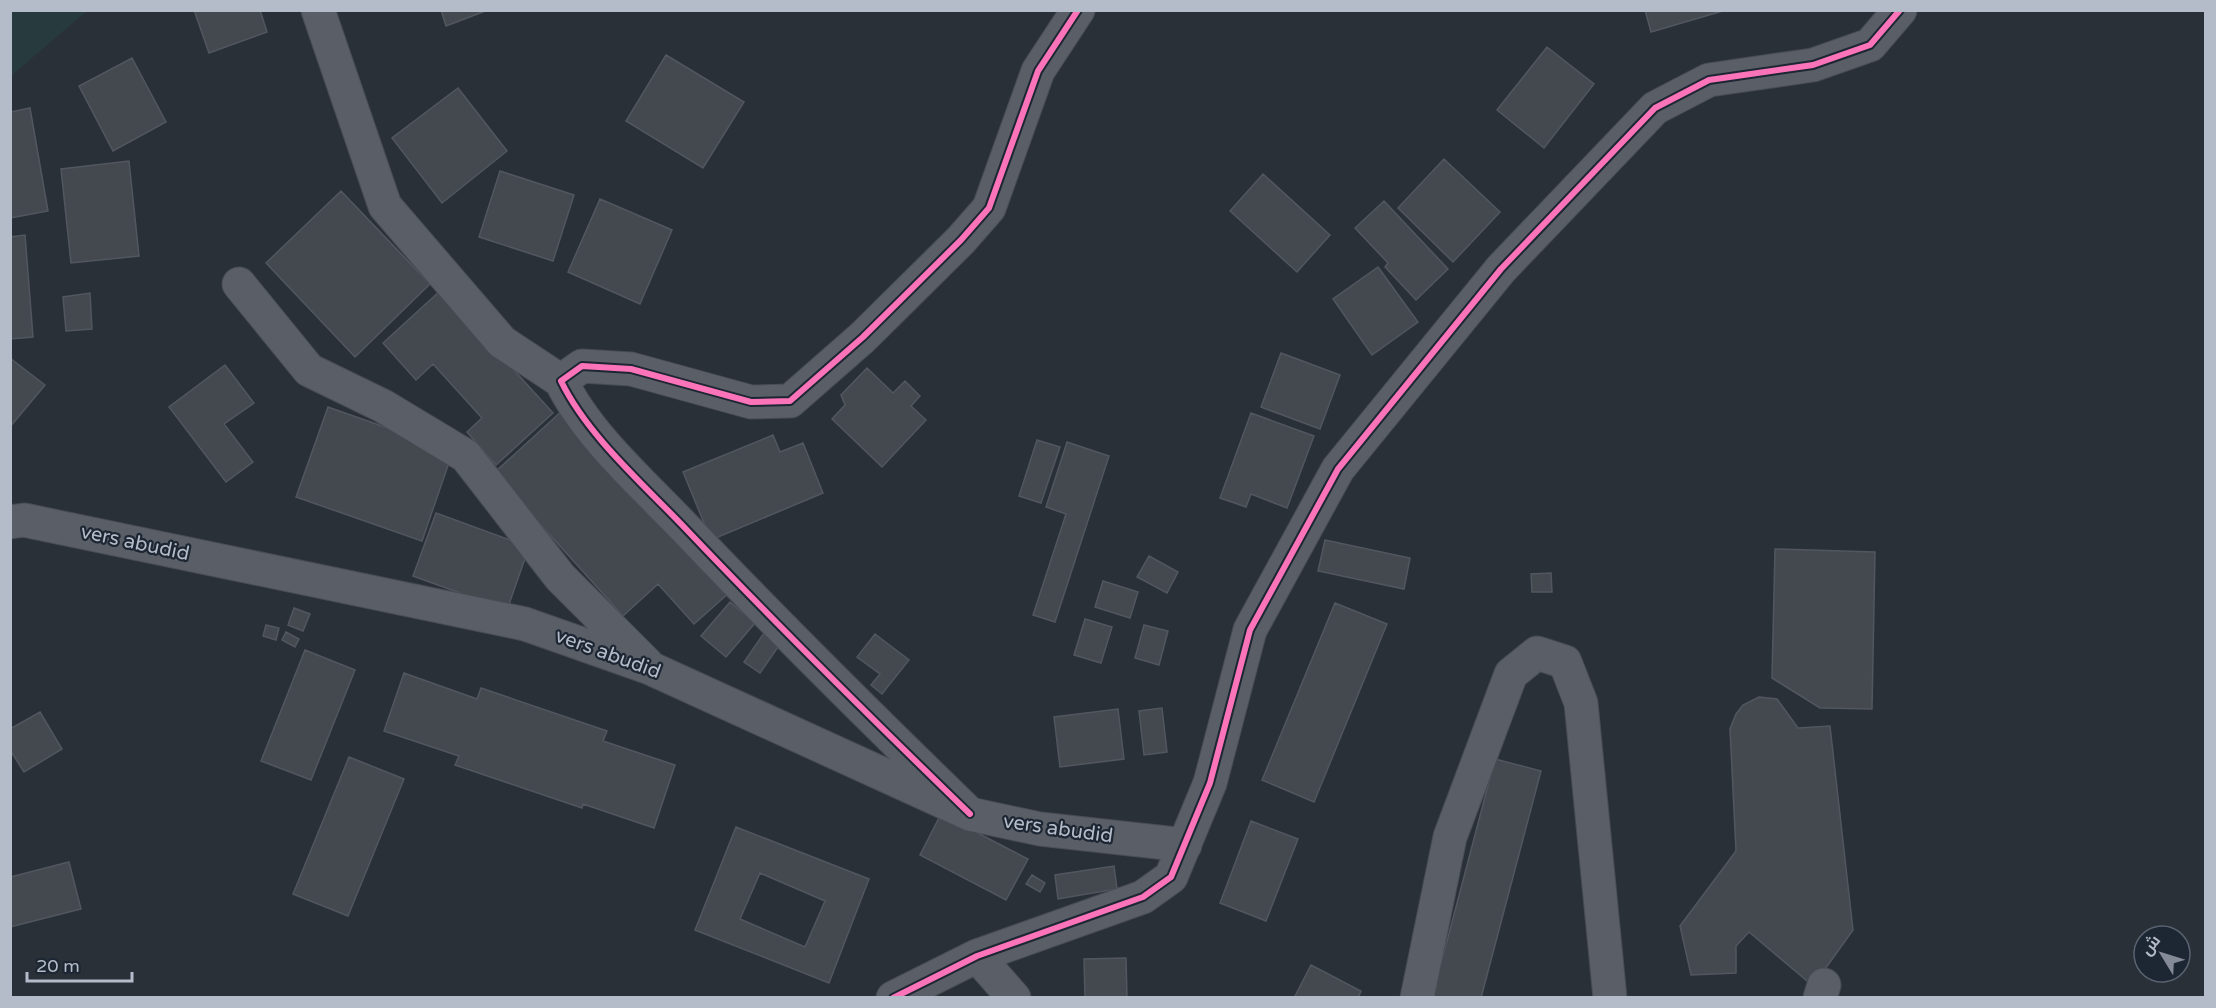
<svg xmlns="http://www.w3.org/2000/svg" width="2216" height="1008" font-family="'Varela Round',Cairo,sans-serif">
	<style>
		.green { fill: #273a3e }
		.building { fill: #444950; stroke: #52575f; stroke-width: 1.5; fill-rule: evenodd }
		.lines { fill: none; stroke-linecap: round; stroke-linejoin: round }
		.minor-casing { stroke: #484c53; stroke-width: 35 }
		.minor { stroke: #5a5e66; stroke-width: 33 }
		.cycleway-casing { stroke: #1d2633; stroke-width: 10 }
		.cycleway { stroke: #fb73b8; stroke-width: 6 }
		.labels { text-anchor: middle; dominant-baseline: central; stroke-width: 4.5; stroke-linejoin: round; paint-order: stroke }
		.street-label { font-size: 20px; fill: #b4bcc9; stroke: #1d2633 }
	</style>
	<rect width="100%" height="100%" fill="#2a3038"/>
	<path class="green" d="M 11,10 L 87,10 L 87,11 L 11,76 Z"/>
	<path class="building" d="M 194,10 L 260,10 L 267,32 L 209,53 Z
		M 441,10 L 488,10 L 446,26 Z
		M 1645,10 L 1726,10 L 1651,32 Z
		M 1547,47 L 1594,84 L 1544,148 L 1497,110 Z
		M 666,55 L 744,102 L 703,168 L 626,121 Z
		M 132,58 L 166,122 L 113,151 L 79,86 Z
		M 458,88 L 507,151 L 442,203 L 392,138 Z
		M 30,108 L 48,211 L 10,218 L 10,112 Z
		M 1444,159 L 1500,212 L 1453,262 L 1398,208 Z
		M 129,161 L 139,256 L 71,263 L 61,169 Z
		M 500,171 L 574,195 L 553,261 L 479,237 Z
		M 1263,174 L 1330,235 L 1297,272 L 1230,211 Z
		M 341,191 L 430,284 L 355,357 L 266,263 Z
		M 600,199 L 672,230 L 640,304 L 568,272 Z
		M 1384,201 L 1448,269 L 1416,300 L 1385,267 L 1388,263 L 1355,228 Z
		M 25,235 L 33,337 L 10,339 L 10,237 Z
		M 1378,267 L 1418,322 L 1372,355 L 1333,299 Z
		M 441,290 L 553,413 L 496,465 L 467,432 L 482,418 L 433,364 L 416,380 L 383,343 Z
		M 90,293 L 92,329 L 66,331 L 63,297 Z
		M 1281,353 L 1340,375 L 1320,429 L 1261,407 Z
		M 10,358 L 45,385 L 10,427 Z
		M 225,365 L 254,403 L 224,424 L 253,462 L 226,482 L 169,407 Z
		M 867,368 L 893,393 L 905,381 L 920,396 L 911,406 L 926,420 L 882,467 L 832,419 L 845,405 L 841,395 Z
		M 328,407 L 453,451 L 422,541 L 296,497 Z
		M 564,409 L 730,592 L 694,624 L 658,584 L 623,616 L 494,473 Z
		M 1251,413 L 1314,436 L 1287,508 L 1251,494 L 1246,507 L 1220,498 Z
		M 773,435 L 780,452 L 803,443 L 823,493 L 711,540 L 683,472 Z
		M 1037,440 L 1060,447 L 1041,503 L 1019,496 Z
		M 1067,442 L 1109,456 L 1055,622 L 1033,615 L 1066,514 L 1046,507 Z
		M 436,513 L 529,547 L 507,610 L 413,576 Z
		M 1325,540 L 1410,558 L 1404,589 L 1318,571 Z
		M 1775,549 L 1875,552 L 1872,709 L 1820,708 L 1772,678 Z
		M 1149,556 L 1178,572 L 1167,593 L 1137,577 Z
		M 1551,573 L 1552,592 L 1532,592 L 1531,574 Z
		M 1103,581 L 1138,592 L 1130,618 L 1095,607 Z
		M 730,602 L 755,623 L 726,657 L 701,636 Z
		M 1335,603 L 1387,624 L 1314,802 L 1262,780 Z
		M 294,608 L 310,614 L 303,631 L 288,625 Z
		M 1085,619 L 1112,627 L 1101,663 L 1074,655 Z
		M 266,625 L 279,628 L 276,640 L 263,636 Z
		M 1144,625 L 1168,631 L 1159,665 L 1135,658 Z
		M 286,632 L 299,639 L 295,647 L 282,640 Z
		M 764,633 L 780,644 L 760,673 L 744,662 Z
		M 875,634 L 909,660 L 882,694 L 871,685 L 880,674 L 857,657 Z
		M 305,650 L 355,670 L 311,780 L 261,761 Z
		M 404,673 L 477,699 L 481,688 L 607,731 L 603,741 L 675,765 L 654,828 L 583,804 L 582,808 L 455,765 L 459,756 L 384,731 Z
		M 1759,697 L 1777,699 L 1798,728 L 1830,726 L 1853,930 L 1813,986 L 1749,932 L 1736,946 L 1736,973 L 1691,975 L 1680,926 L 1736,851 L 1730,729 L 1736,714 L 1743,705 Z
		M 1162,708 L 1167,752 L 1144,755 L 1139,711 Z
		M 1118,709 L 1124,759 L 1060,767 L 1054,717 Z
		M 40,712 L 62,749 L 24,772 L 10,750 L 10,729 Z
		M 349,757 L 404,779 L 348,916 L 293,894 Z
		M 1495,759 L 1541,771 L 1481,998 L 1432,998 Z
		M 941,814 L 1028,859 L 1006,900 L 920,855 Z
		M 1251,821 L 1298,839 L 1266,921 L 1220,903 Z
		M 736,827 L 869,879 L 829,983 L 695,930 ZM 760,873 L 825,901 L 805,947 L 740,919 Z
		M 69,862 L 81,909 L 10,927 L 10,877 Z
		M 1114,866 L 1117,889 L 1058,899 L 1055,875 Z
		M 1032,875 L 1045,883 L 1040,892 L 1026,884 Z
		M 1126,958 L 1127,998 L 1085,998 L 1084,959 Z
		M 1311,965 L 1361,991 L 1358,998 L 1294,998 Z"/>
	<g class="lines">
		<g class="minor-casing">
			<path id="minor" d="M 318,10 L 385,206 L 502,342 L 561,381
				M 239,284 L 309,370 L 383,406 L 466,456 L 560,577 L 647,664
				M 10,522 L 24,520 L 525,624 L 650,668 L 970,814 L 1040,829 L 1185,845
				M 970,814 C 873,720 777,625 684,527 C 643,484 587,435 561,381 L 582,366 L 631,369 L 751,402 L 790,401 L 863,337 L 961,240 L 989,208 L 1038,71 L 1078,10
				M 977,956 L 1014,998
				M 893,998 L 977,956 L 1143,897 L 1171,877 L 1210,783 L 1250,630 L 1338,469 L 1501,269 L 1655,108 L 1709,80 L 1813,65 L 1870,45 L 1900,10
				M 1417,998 L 1450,837 L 1511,674 L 1537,653 L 1565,662 L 1581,703 L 1610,998
				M 1820,998 L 1824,985"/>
		</g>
		<use href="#minor" class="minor"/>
		<g class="cycleway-casing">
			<path id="cycleway" d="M 970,814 C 873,720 777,625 684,527 C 643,484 587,435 561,381 L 582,366 L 631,369 L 751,402 L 790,401 L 863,337 L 961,240 L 989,208 L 1038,71 L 1078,10
				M 893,998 L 977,956 L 1143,897 L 1171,877 L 1210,783 L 1250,630 L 1338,469 L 1501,269 L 1655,108 L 1709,80 L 1813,65 L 1870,45 L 1900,10"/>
		</g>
		<use href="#cycleway" class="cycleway"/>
	</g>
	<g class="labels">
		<g class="street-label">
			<text transform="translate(135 543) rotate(12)">vers abudid</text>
			<text transform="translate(608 654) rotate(20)">vers abudid</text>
			<text transform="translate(1058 829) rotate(8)">vers abudid</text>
		</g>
	</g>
	<rect width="2216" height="1008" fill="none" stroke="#b4bcc9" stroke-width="24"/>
	<g transform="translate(2162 954) rotate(308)"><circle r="28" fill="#1d2633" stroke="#59626f" stroke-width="1.5"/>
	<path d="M0-4.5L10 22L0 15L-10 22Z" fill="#848b96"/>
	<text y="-9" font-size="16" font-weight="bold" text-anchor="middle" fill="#b4bcc9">ش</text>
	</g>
	<path d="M27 972v9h105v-9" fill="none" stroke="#b4bcc9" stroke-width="3"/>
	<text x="36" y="972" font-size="18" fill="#b4bcc9" stroke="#1d2633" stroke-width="4.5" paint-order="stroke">20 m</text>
</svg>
